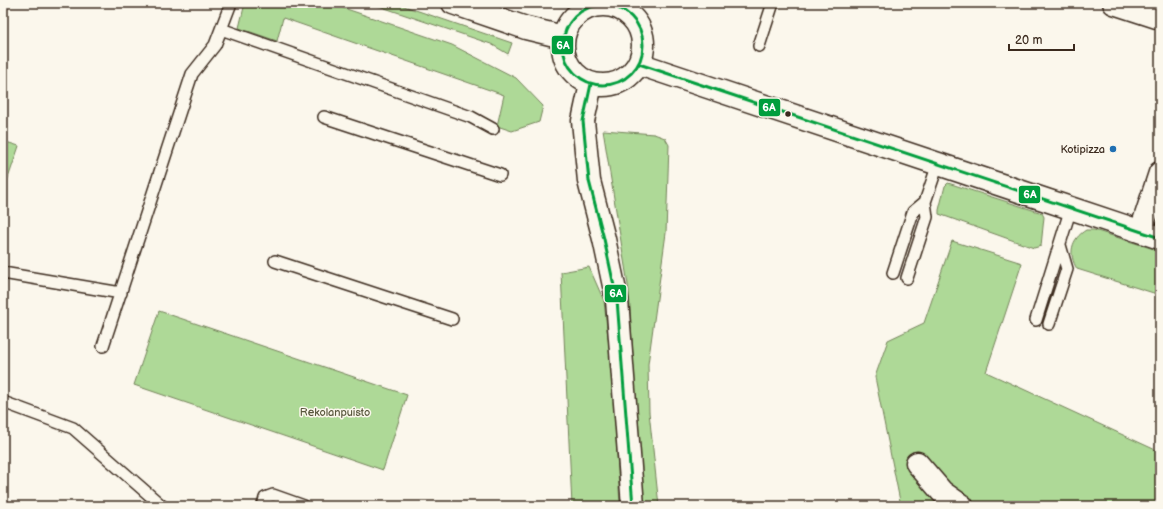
<svg xmlns="http://www.w3.org/2000/svg" width="1163" height="509" font-family="'Balsamiq Sans',sans-serif">
	<style>
		.green { fill: #aed997; stroke: #74825a }
		.lines { fill: none; stroke-linecap: round; stroke-linejoin: round }
		.service-casing { stroke: #3b2a1e; stroke-width: 14 }
		.minor-casing { stroke: #3b2a1e; stroke-width: 25 }
		.tertiary-casing { stroke: #3b2a1e; stroke-width: 25 }
		.service { stroke: #fbf7ec; stroke-width: 11 }
		.minor { stroke: #fbf7ec; stroke-width: 22 }
		.tertiary { stroke: #fbf7ec; stroke-width: 22 }
		.bus-1-casing { stroke: #fbf7ec; stroke-width: 6 }
		.bus-1 { stroke: #009e3d; stroke-width: 3 }
		.bus-dot { fill: #3b2a1e; stroke: #fbf7ec; stroke-width: 1.5 }
		.poi-dot { fill: #1f6fb2; stroke: #fbf7ec; stroke-width: 1.5 }
		.labels { text-anchor: middle; dominant-baseline: central; stroke-width: 3; stroke-linejoin: round; paint-order: stroke }
		.poi-label { font-size: 11px; fill: #3b2a1e; stroke: #fbf7ec; text-anchor: end }
		.park-label { font-size: 11px; fill: #58563c; stroke: #fbf7ec }
		.line-badge { stroke: #fbf7ec; stroke-width: 1.5 }
		.badge-label { font-size: 11px; text-anchor: middle; font-weight: bold; fill: #fff }
	</style>
	<rect width="100%" height="100%" fill="#fbf7ec"/>
	<filter id="ink" filterUnits="userSpaceOnUse"><feTurbulence type="fractalNoise" baseFrequency=".025" numOctaves="2"/><feDisplacementMap in="SourceGraphic" scale="8" xChannelSelector="R" yChannelSelector="G"/><feConvolveMatrix kernelMatrix="1 2 1 2 8 2 1 2 1" color-interpolation-filters="sRGB"/></filter>
	<g filter="url(#ink)">
		<path class="green" d="M 245,3 L 329,3 L 452,45 L 516,78 L 543,106 L 539,122 L 512,131 L 497,126 L 504,95 L 283,18 L 277,41 L 239,28 Z
			M 370,3 L 395,3 L 512,43 L 508,54 L 491,44 Z
			M 603,130 L 654,134 L 665,138 L 669,145 L 666,233 L 648,364 L 649,412 L 659,506 L 642,506 L 629,291 Z
			M 3,141 L 19,146 L 3,193 Z
			M 948,183 L 1042,213 L 1044,217 L 1041,246 L 1034,248 L 939,214 L 939,210 L 945,186 Z
			M 1086,230 L 1094,230 L 1160,251 L 1160,295 L 1077,269 C 1068,254 1071,239 1086,230 Z
			M 952,241 L 1022,263 L 986,372 L 1160,452 L 1160,506 L 901,506 L 875,377 L 888,340 L 924,323 Z
			M 589,267 L 604,301 L 613,383 L 620,506 L 572,506 L 561,272 Z
			M 159,311 L 407,395 L 383,470 L 134,385 Z"/>
		<g class="lines">
			<g class="service-casing">
				<path id="service" d="M 221,29 L 471,117 L 493,129
					M 759,46 L 773,3
					M 324,117 L 500,175
					M 275,261 L 452,319
					M 3,273 L 121,293
					M 893,273 L 913,212 L 925,202
					M 907,278 L 927,217 L 925,202 L 938,164
					M 1036,320 L 1071,208
					M 1049,324 L 1067,269 L 1060,245
					M 103,346 L 192,74 L 215,45 L 231,3
					M 3,402 L 73,428 L 162,506
					M 263,506 L 265,498 L 273,495 L 304,506"/>
			</g>
			<g class="minor-casing">
				<path id="minor" d="M 1114,3 L 1160,18
					M 1141,231 L 1160,173
					M 917,463 L 942,492 L 962,506"/>
			</g>
			<g class="tertiary-casing">
				<path id="tertiary" d="M 453,3 L 526,28 L 563,37
					M563 45a40 40 0 1 1 80 0a40 40 0 1 1-80 0Z
					M 639,64 L 1160,238
					M 591,84 L 583,121 L 589,181 L 604,239 L 617,300 L 633,506"/>
			</g>
			<use href="#service" class="service"/>
			<use href="#minor" class="minor"/>
			<use href="#tertiary" class="tertiary"/>
			<g class="bus-1-casing">
				<path id="bus-1" d="M563 45a40 40 0 1 1 80 0a40 40 0 1 1-80 0Z
					M 639,64 L 1160,238
					M 591,84 L 583,121 L 589,181 L 604,239 L 617,300 L 633,506"/>
			</g>
			<use href="#bus-1" class="bus-1"/>
		</g>
	</g>
	<circle class="bus-dot" cx="788" cy="114" r="3.5"/>
	<circle class="poi-dot" cx="1113" cy="149" r="4"/>
	<g class="labels">
		<g class="poi-label">
			<text x="1105" y="149">Kotipizza</text>
		</g>
		<g class="park-label">
			<text x="335" y="412">Rekolanpuisto</text>
		</g>
	</g>
	<g class="line-badge">
		<rect x="551" y="35" width="23" height="20" rx="4" fill="#009e3d"/>
		<rect x="758" y="98" width="23" height="19" rx="4" fill="#009e3d"/>
		<rect x="1018" y="185" width="23" height="19" rx="4" fill="#009e3d"/>
		<rect x="604" y="284" width="23" height="19" rx="4" fill="#009e3d"/>
	</g>
	<g class="badge-label">
		<text x="563" y="49">6A</text>
		<text x="769" y="111">6A</text>
		<text x="1030" y="198">6A</text>
		<text x="616" y="297">6A</text>
	</g>
	<rect width="1163" height="509" fill="none" stroke="#fbf7ec" stroke-width="16"/>
	<rect x="8" y="8" width="1147" height="493" fill="none" stroke="#3b2a1e" stroke-width="1.5" filter="url(#ink)"/>
	<path d="M1009 44v6h65v-6" fill="none" stroke="#3b2a1e" stroke-width="2"/>
	<text x="1015" y="44" font-size="12" fill="#3b2a1e" stroke="#fbf7ec" stroke-width="3" paint-order="stroke">20 m</text>
</svg>
